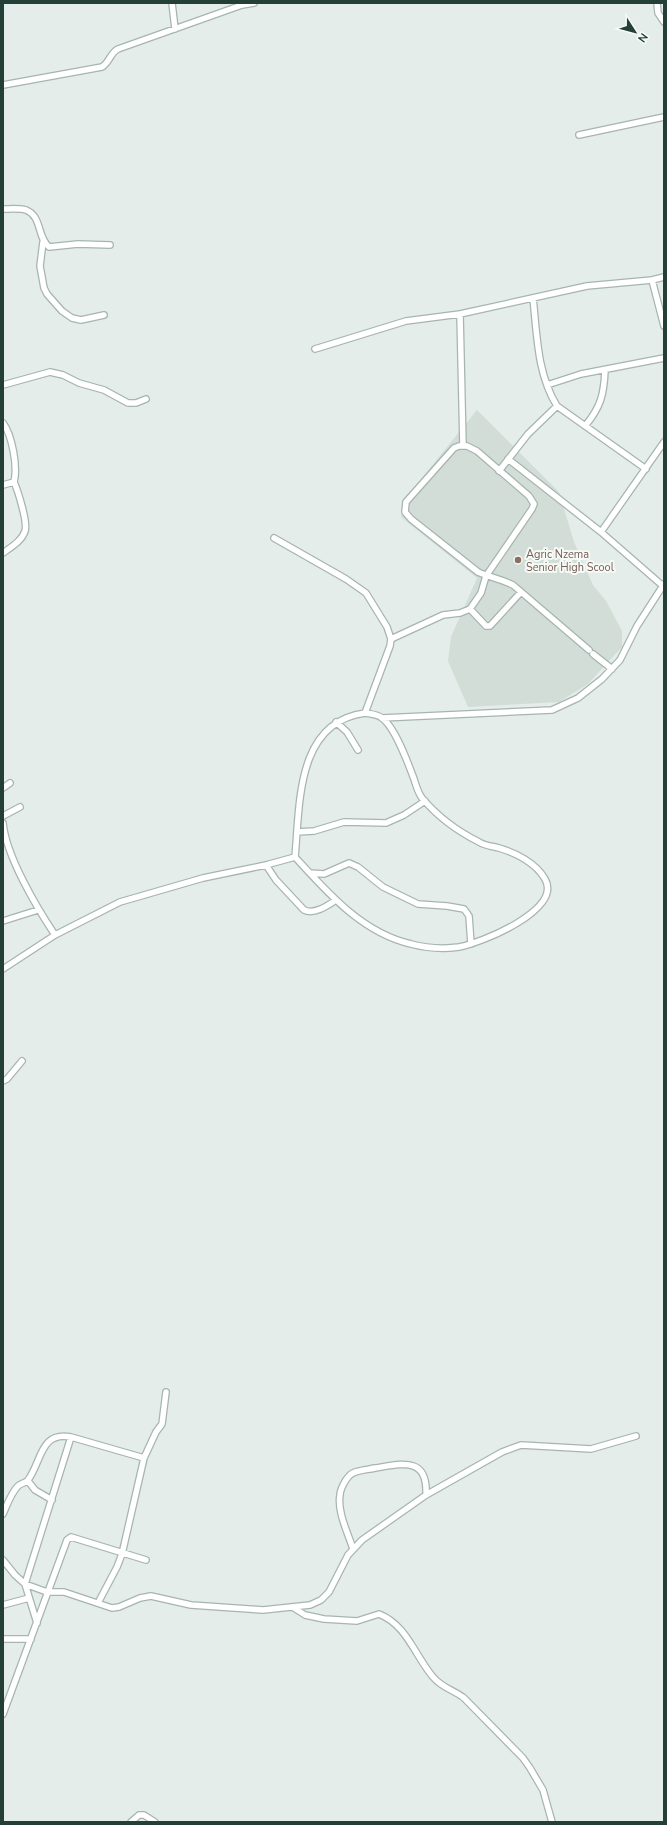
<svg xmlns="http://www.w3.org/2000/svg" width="667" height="1825" font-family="'Nunito Sans',sans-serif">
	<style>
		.built { fill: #d2ddd8 }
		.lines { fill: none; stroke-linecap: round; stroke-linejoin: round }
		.minor-casing { stroke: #a6b5b0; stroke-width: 8 }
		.minor { stroke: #fff; stroke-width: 5.5 }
		.education-dot { fill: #8d6e63; stroke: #f5faf7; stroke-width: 1.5 }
		.labels { text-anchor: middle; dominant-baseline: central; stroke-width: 4; stroke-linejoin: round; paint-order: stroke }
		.education-label { font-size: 11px; fill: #785e54; stroke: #f5faf7; text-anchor: start }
	</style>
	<rect width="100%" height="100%" fill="#e4ede9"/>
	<path class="built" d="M 477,410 L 559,492 L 574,542 L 593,585 L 606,601 L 622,631 L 622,647 L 588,684 L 559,702 L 468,707 L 448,661 L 451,637 L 477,578 L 401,517 L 405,499 Z"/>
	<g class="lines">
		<g class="minor-casing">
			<path id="minor" d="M 172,3 L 175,29
				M 657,3 L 658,13 L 664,22
				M 3,85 L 102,67 C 110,62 110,53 118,49 L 242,5 L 254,3
				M 579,135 L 664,117
				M 3,209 C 10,209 19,208 26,210 C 42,216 37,237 49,247 L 78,244 L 110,245
				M 43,242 L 40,266 L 44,288 L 47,294 L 62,311 L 72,318 L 81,320 L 104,315
				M 652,280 L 664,326
				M 533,298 C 537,334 537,374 557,406 L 646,469
				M 460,314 L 463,446
				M 315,349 L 406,321 L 460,314 L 587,286 L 652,280 L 664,277
				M 3,385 L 50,372 L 63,375 L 79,383 L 104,390 L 128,403 L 136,403 L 146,399
				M 547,385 L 581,374 L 664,358
				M 3,423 C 12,435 18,467 14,482 L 3,485
				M 585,426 C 601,407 604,394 605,370
				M 508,459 L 601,532 L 663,586
				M 499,471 L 528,434 L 557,406
				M 601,532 L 664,442
				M 274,538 L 346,579 L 366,593 L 387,627 L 391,639 L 390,646 L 365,713
				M 3,553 C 11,547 22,541 25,531 C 28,523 18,491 14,482
				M 470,609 L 486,626 L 490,626 L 521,592
				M 391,639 L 443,615 L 460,613 L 470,609 L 481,593 L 486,576 L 532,509 L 534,504 L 529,496 L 477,451 L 467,446 L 459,446 L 454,448 L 406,502 L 405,512 L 411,519 L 478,572 C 489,577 501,579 513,585 L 589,650
				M 593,654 L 612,669
				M 365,713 C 370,714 377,714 382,718 C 395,727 408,763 414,779 C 416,785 418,793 422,798 C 438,817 457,831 479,842 C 485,846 492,846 499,848 C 516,853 536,863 545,879 C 563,910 481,943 459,947 C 445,949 426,948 411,944 C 362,933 327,892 295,857 C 300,804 296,722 365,713 Z
				M 382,718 L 552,710 L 578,698 L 602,679 L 620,660 L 637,626 L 664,584
				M 336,722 L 347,732 L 358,750
				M 3,788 L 10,783
				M 3,816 L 20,807
				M 3,823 C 6,856 37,908 55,935
				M 297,832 L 314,831 L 344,822 L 386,823 L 404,815 L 425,801
				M 266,865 L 276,880 L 304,910 C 314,915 327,906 336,900
				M 310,873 L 324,874 L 349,863 L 358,867 L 383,887 L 418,904 L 447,906 L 464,909 L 469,916 L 471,944
				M 3,921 L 38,910
				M 3,969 L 55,935 L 120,902 L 203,878 L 266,865 L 295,857
				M 3,1081 L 7,1079 L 22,1061
				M 28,1481 L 35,1490 L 52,1500
				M 3,1514 C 7,1505 11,1493 18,1486 C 21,1483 26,1483 28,1480 C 42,1461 40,1431 71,1437 L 144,1458
				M 353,1549 C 348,1533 337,1512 340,1495 C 340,1490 345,1480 349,1476 C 354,1470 367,1470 375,1468 C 402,1464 428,1456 426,1495
				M 3,1560 L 15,1575 L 25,1584 L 47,1592 L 64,1592 L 112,1608 L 119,1607 L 140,1598 L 151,1596 L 191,1605 L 263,1610 L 310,1605 L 321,1600 L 329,1592 L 348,1555 L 362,1540 L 426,1495 L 502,1452 L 521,1445 L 591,1449 L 636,1436
				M 98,1603 L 117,1567 L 122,1554 L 144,1458 L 156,1432 L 162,1424 L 166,1392
				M 3,1605 L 29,1598
				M 294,1608 L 305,1615 L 324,1619 L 357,1621 L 379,1614 C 407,1625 415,1656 433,1677 C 442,1688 454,1690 464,1698 L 523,1758 L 530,1768 L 543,1790 L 552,1822
				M 37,1623 L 25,1584 L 71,1437
				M 3,1639 L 31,1639
				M 3,1714 L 67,1540 L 71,1537 L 146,1560
				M 131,1822 L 139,1815 L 144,1815 L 155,1822"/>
		</g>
		<use href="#minor" class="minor"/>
	</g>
	<circle class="education-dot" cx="518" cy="560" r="4"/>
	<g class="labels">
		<g class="education-label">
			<text x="526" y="554">Agric Nzema<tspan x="526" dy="13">Senior High Scool</tspan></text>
		</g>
	</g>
	<rect width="667" height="1825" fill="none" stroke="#233f37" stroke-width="8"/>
	<g transform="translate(635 32) rotate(126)" stroke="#f5faf7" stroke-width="3" paint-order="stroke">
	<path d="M0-3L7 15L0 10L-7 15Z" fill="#233f37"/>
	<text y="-6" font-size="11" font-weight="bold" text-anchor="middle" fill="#233f37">N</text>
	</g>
</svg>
